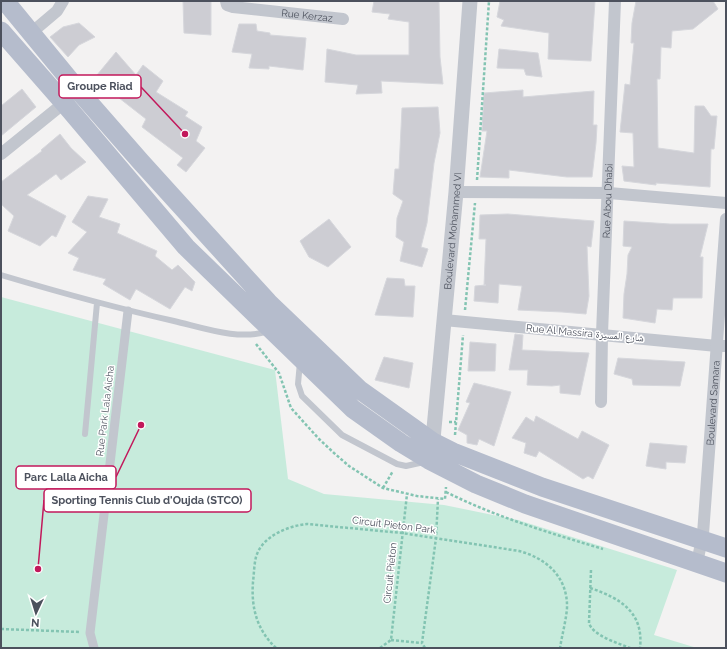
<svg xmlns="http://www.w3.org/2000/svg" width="727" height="649" font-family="Raleway,'Noto Naskh Arabic',sans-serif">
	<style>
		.green { fill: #c7ebdc }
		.building { fill: #cdcdd3; stroke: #d6d7dc }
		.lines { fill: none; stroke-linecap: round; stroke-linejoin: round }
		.path { stroke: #83c4b2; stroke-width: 2.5; stroke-dasharray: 3 2; stroke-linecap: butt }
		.service { stroke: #c2c6ce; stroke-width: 6 }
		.pedestrian { stroke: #c2c6ce; stroke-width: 9 }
		.minor { stroke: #c2c6ce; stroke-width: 12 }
		.tertiary { stroke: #c2c6ce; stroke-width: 15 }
		.primary { stroke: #b5bccc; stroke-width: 19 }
		.labels { text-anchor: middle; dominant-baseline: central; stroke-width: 3; stroke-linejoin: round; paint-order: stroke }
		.street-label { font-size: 10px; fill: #4c515d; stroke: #fff }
		.leader { fill: none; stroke: #c2185b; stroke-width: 1.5 }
		.callout-dot { fill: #c2185b; stroke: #fff; stroke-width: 1.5 }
		.callout { fill: #fff; stroke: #c2185b; stroke-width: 1.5 }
		.callout-label { font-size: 11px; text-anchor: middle; font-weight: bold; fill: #4c515d }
	</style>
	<rect width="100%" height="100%" fill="#f3f2f2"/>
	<path class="green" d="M 1,297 L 275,370 L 288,479 L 324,494 L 444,505 L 518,520 L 677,570 L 654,635 L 697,648 L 1,648 Z"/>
	<path class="building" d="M 183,1 L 211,1 L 211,35 L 184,33 Z
		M 374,1 L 439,1 L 440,57 L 443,84 L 381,81 L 382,93 L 356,94 L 358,85 L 325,82 L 327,49 L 356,55 L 409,55 L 409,22 L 388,19 L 390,14 L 372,12 Z
		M 500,1 L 595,1 L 591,61 L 548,59 L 549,33 L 501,26 L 504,20 L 497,17 Z
		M 636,1 L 713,1 L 718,9 L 693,29 L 672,31 L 671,48 L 661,47 L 660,79 L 657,79 L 658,148 L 694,153 L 695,106 L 704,106 L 711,116 L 717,116 L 714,149 L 711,149 L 710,187 L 656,183 L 656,185 L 624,181 L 622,166 L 634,167 L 633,133 L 620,132 L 625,84 L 630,85 L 634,43 L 631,43 L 632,23 Z
		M 79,23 L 95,37 L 79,45 L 68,57 L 50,37 L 63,27 Z
		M 239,24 L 256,24 L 257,31 L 270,33 L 270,35 L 306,38 L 303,70 L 269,66 L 269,69 L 249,68 L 252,54 L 232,52 Z
		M 499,49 L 538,53 L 542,77 L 526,75 L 524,69 L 497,68 Z
		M 116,52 L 136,75 L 143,65 L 163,81 L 156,92 L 188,112 L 185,116 L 202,127 L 196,141 L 205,148 L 186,172 L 177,165 L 183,158 L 142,127 L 146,119 L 114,94 L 112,96 L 100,85 L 103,83 L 97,75 Z
		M 22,89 L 36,107 L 1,136 L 1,106 Z
		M 523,90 L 523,97 L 594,91 L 593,125 L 597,125 L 596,143 L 592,177 L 567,177 L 509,170 L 509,178 L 480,177 L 487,131 L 482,131 L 484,93 Z
		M 438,107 L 440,133 L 434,163 L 427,223 L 421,247 L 428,249 L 422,267 L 400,261 L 404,242 L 396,237 L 397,218 L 403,201 L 393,194 L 395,169 L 399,169 L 402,108 Z
		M 60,134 L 71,148 L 86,162 L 61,180 L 56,174 L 27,195 L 66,216 L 56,237 L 52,235 L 40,246 L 8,231 L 14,216 L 1,204 L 1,182 L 42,151 L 41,150 Z
		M 88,196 L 108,199 L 99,217 L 120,224 L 117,233 L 157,251 L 155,256 L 172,270 L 178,265 L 195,282 L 192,291 L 185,287 L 170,309 L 136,289 L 130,300 L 103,284 L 106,279 L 73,270 L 79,258 L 68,253 L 87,232 L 72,222 Z
		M 508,214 L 594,221 L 591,247 L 587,246 L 589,296 L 586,314 L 562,312 L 518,310 L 522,286 L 499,284 L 498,303 L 474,301 L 475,286 L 486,285 L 484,285 L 486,239 L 479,239 L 480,215 Z
		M 329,219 L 351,247 L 328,267 L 309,257 L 300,241 Z
		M 624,221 L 670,224 L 708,224 L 700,257 L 703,257 L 702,298 L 673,298 L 672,310 L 657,309 L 655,323 L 623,318 L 624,294 L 627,274 L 628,255 L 632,247 L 623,246 Z
		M 387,278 L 404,279 L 405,286 L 415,286 L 413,317 L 375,315 Z
		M 515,334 L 523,335 L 522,350 L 589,353 L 580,395 L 560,393 L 560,385 L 552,386 L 527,385 L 528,370 L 509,370 Z
		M 470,342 L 496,344 L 495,371 L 468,371 Z
		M 384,357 L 413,363 L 409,388 L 375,380 Z
		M 618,358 L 685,362 L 680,386 L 633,385 L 632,379 L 614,374 Z
		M 474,383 L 511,392 L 494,446 L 479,439 L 477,445 L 467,443 L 467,435 L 458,430 L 470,403 L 466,402 Z
		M 536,416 L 578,439 L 582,431 L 609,445 L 593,479 L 588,476 L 583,479 L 539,451 L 536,457 L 524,453 L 526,443 L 512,438 L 526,417 L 534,422 Z
		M 650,443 L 687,446 L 685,463 L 666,462 L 666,469 L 646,466 Z"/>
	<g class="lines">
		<path class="path" d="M 477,180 L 489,1
			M 465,310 L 475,203
			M 256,344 L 279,373 L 291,408 L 319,439 L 334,453 L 349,466 L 383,488 L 417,496 L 445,499 L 446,487
			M 449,422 L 456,422
			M 455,435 L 463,335
			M 383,488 L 393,471
			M 446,492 C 496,517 550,533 603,549
			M 591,570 L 589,623 C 593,636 618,643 630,648
			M 590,588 C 620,598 644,612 640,648
			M 1,629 L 80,632
			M 391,640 L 422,643
			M 276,648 C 257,630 251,608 253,582 C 254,574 254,565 256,557 C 262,536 288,526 307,524 L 402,533 L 519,551 C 546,558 568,577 567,608 C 566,621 562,635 560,648
			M 380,648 L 391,640 L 407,494
			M 425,648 L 422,643 L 436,538 L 438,499"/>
		<path class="service" d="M 1,275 C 58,292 116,308 174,321 C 204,328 239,341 269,331
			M 300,362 L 298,384 L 302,396 L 342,435 L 397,464 L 406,466 L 424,462
			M 85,434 L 97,303"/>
		<path class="pedestrian" d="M 94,648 L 90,633 L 128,311"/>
		<g class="minor">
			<path id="s1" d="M 226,1 L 227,5 L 233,7 L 343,19"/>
			<path d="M 31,33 L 57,11 L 63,1"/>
			<path d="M 1,154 L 69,99"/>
			<path d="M 456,192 L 609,193 L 726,203"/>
			<path d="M 444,320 L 717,346 L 726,346"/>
			<path id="s2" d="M 601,402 L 602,334 L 615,1"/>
			<path id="s3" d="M 697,563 L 703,534 L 726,219"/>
		</g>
		<path class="tertiary" id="s4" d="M 432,450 L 456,192 L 470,1"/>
		<path class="primary" d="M 5,1 L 78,90 L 141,162 L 268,302 L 360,390 L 433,442 L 453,452 L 542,487 L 726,548
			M 1,31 L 64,103 L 186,247 L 353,409 L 401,443 L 429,460 L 476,484 L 525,504 L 726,573"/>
	</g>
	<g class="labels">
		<g class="street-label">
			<text stroke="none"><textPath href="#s1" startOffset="85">Rue Kerzaz</textPath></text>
			<text stroke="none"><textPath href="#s2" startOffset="201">Rue Abou Dhabi</textPath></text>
			<text stroke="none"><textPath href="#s4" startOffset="220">Boulevard Mohammed VI</textPath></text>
			<text transform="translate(585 333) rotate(5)">Rue Al Massira شارع المسيرة</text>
			<text stroke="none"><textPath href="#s3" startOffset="161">Boulevard Samara</textPath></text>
			<text transform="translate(105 411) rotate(-83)">Rue Park Lala Aicha</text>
			<text transform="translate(394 525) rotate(7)">Circuit Pieton Park</text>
			<text transform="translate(390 573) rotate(-84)">Circuit Piéton</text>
		</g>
	</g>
	<path class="leader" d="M185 134L141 87M141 425L116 477M38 569L44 500"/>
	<g class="callout-dot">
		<circle cx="185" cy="134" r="4"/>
		<circle cx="141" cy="425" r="4"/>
		<circle cx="38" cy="569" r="4"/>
	</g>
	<g class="callout">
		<rect x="59" y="75" width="82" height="23" rx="4"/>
		<rect x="16" y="466" width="100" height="23" rx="4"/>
		<rect x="44" y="489" width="207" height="23" rx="4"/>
	</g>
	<g class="callout-label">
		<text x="100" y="90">Groupe Riad</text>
		<text x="66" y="481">Parc Lalla Aicha</text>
		<text x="147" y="504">Sporting Tennis Club d'Oujda (STCO)</text>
	</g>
	<rect width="727" height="649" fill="none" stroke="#4c515d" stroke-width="4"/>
	<g transform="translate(36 613) rotate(184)" stroke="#ffffff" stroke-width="3" paint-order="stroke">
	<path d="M0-3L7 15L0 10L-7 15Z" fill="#4c515d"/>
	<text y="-6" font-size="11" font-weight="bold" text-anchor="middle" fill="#4c515d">N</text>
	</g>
</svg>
